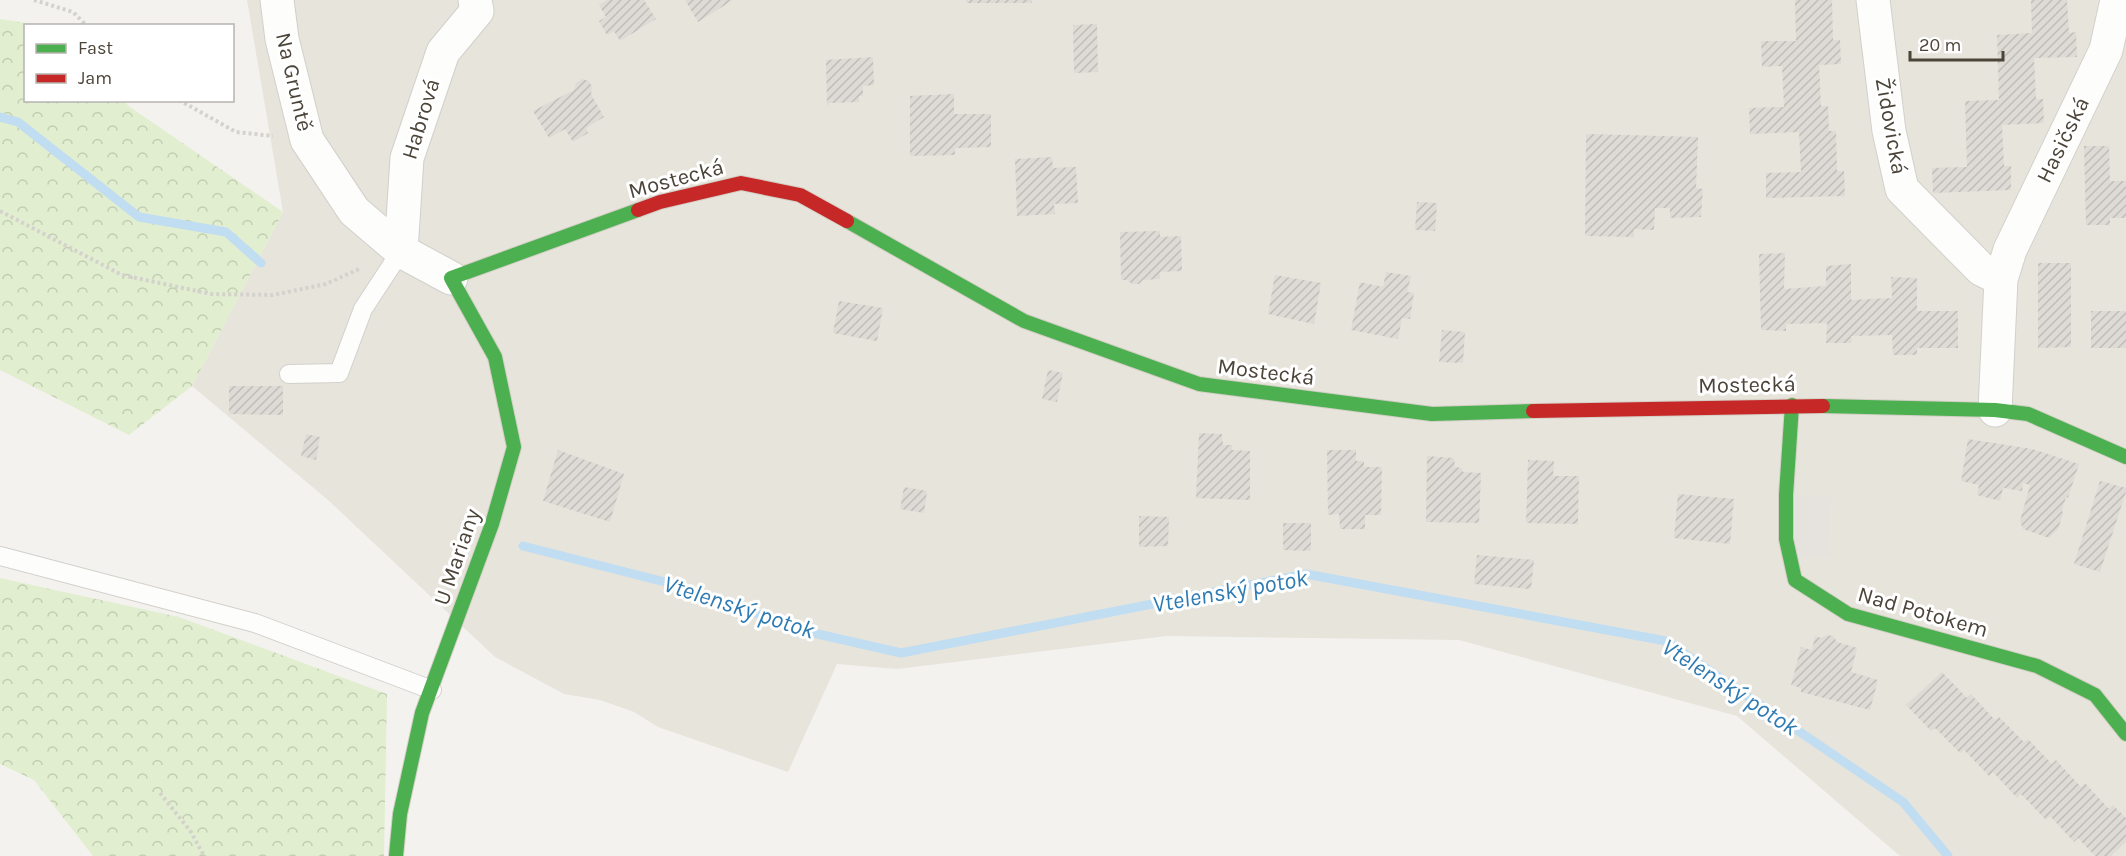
<svg xmlns="http://www.w3.org/2000/svg" width="2126" height="856" font-family="Karla,sans-serif">
	<style>
		.residential { fill: #e7e4dc }
		.forest { fill: url(#forest-crowns) }
		.parking { fill: #e6e3df }
		.lines { fill: none; stroke-linecap: round; stroke-linejoin: round }
		.stream { stroke: #c0ddf1; stroke-width: 9 }
		.building { fill: url(#building-hatch) }
		.lane-casing { stroke: #d2d0cb; stroke-width: 20 }
		.street-casing { stroke: #d2d0cb; stroke-width: 35 }
		.fast-casing { stroke: #d3cfc5; stroke-width: 16 }
		.jam-casing { stroke: #d3cfc5; stroke-width: 16 }
		.path { stroke: #d3d2cc; stroke-width: 4; stroke-dasharray: 3 3; stroke-linecap: butt }
		.lane { stroke: #fdfdfc; stroke-width: 18 }
		.street { stroke: #fdfdfc; stroke-width: 33 }
		.fast { stroke: #4caf50; stroke-width: 14 }
		.jam { stroke: #c62828; stroke-width: 14 }
		.labels { text-anchor: middle; dominant-baseline: central; stroke-width: 6; stroke-linejoin: round; paint-order: stroke }
		.street-label { font-size: 22px; fill: #4b4439; stroke: #fff }
		.water-label { font-size: 24px; font-style: italic; fill: #2e7ab2; stroke: #fff }
	</style>
	<defs>
		<pattern id="forest-crowns" width="20" height="18" patternUnits="userSpaceOnUse" patternTransform="scale(1.5)"><rect width="20" height="18" fill="#e1eecf"/><path d="M2 6a3 3 0 1 1 6 0M12 15a3 3 0 1 1 6 0" fill="none" stroke="#c3cdb2"/></pattern>
		<pattern id="building-hatch" width="6" height="6" patternUnits="userSpaceOnUse" patternTransform="scale(1.5)"><rect width="6" height="6" fill="#dedbd6"/><path d="M-1 1l2-2M0 6l6-6M5 7l2-2" fill="none" stroke="#c0bdb8"/></pattern>
	</defs>
	<rect width="100%" height="100%" fill="#f4f2ee"/>
	<path class="residential" d="M 247,0 L 2126,0 L 2126,856 L 1900,856 L 1737,716 L 1459,640 L 1167,636 L 897,669 L 837,664 L 788,772 L 658,727 L 634,712 L 600,700 L 564,694 L 495,657 L 328,500 L 192,386 L 283,212 Z"/>
	<path class="forest" d="M 0,19 L 39,25 L 26,26 L 26,100 L 124,101 L 130,107 L 283,212 L 192,386 L 129,435 L 0,370 Z
		M 0,578 L 179,617 L 387,694 L 384,856 L 93,856 L 34,780 L 0,764 Z"/>
	<path class="parking" d="M 1786,495 L 1831,496 L 1829,556 L 1790,559 Z"/>
	<g class="lines">
		<path class="stream" d="M 0,117 L 18,122 L 139,217 L 226,232 L 261,263
			M 523,546 L 669,583 L 809,632 L 901,653 L 1306,574 L 1666,641 L 1903,802 L 1948,856"/>
	</g>
	<path class="building" d="M 607,0 L 644,0 L 656,19 L 620,41 L 614,31 L 607,35 L 599,21 L 606,17 L 599,5 Z
		M 685,0 L 733,0 L 698,22 Z
		M 966,0 L 1032,0 L 1032,3 L 966,3 Z
		M 1795,0 L 1832,0 L 1833,40 L 1840,40 L 1841,64 L 1819,65 L 1821,106 L 1828,106 L 1829,131 L 1836,131 L 1837,171 L 1844,171 L 1845,196 L 1766,198 L 1766,173 L 1801,172 L 1799,132 L 1750,134 L 1749,108 L 1784,107 L 1782,66 L 1762,67 L 1761,41 L 1796,41 Z
		M 2031,0 L 2067,0 L 2069,33 L 2076,32 L 2077,57 L 2034,58 L 2036,99 L 2043,99 L 2044,123 L 2002,125 L 2004,166 L 2011,166 L 2011,190 L 1933,193 L 1932,168 L 1967,167 L 1965,101 L 1999,100 L 1997,35 L 2032,33 Z
		M 1097,24 L 1098,72 L 1074,73 L 1073,25 Z
		M 873,57 L 874,85 L 863,86 L 863,96 L 859,96 L 859,102 L 829,103 L 827,107 L 826,60 Z
		M 582,79 L 589,81 L 592,87 L 591,94 L 604,117 L 586,128 L 588,133 L 573,142 L 565,129 L 549,138 L 533,111 L 574,90 L 576,83 Z
		M 954,94 L 954,114 L 991,114 L 991,147 L 955,148 L 955,155 L 910,156 L 910,96 Z
		M 1586,134 L 1698,137 L 1696,188 L 1703,189 L 1701,217 L 1670,218 L 1670,208 L 1655,208 L 1654,230 L 1634,229 L 1634,237 L 1585,236 Z
		M 2084,146 L 2109,146 L 2110,181 L 2126,181 L 2126,218 L 2110,218 L 2110,225 L 2086,225 Z
		M 1052,157 L 1053,168 L 1076,167 L 1078,203 L 1054,204 L 1055,214 L 1017,216 L 1015,159 Z
		M 1417,202 L 1437,203 L 1435,231 L 1415,230 Z
		M 1160,231 L 1160,237 L 1181,236 L 1182,271 L 1160,272 L 1160,279 L 1143,280 L 1139,284 L 1132,284 L 1127,280 L 1121,280 L 1120,232 Z
		M 1785,253 L 1784,289 L 1826,286 L 1826,266 L 1851,264 L 1851,300 L 1892,298 L 1891,277 L 1917,278 L 1917,311 L 1958,311 L 1958,348 L 1917,348 L 1917,355 L 1893,355 L 1892,335 L 1851,336 L 1852,343 L 1826,343 L 1827,323 L 1786,324 L 1786,331 L 1761,330 L 1759,254 Z
		M 2038,263 L 2071,263 L 2071,347 L 2038,348 Z
		M 1386,272 L 1411,276 L 1407,292 L 1414,293 L 1410,319 L 1402,318 L 1398,339 L 1351,330 L 1360,282 L 1383,287 Z
		M 1275,275 L 1321,283 L 1314,324 L 1268,314 Z
		M 839,301 L 883,308 L 877,341 L 833,333 Z
		M 2091,311 L 2126,311 L 2126,348 L 2091,348 Z
		M 1442,330 L 1465,332 L 1463,363 L 1439,362 Z
		M 1048,370 L 1063,373 L 1057,402 L 1042,399 Z
		M 229,386 L 283,386 L 283,415 L 229,414 Z
		M 1199,433 L 1222,434 L 1223,445 L 1232,445 L 1232,450 L 1250,451 L 1250,500 L 1196,498 Z
		M 306,434 L 320,437 L 316,460 L 301,456 Z
		M 1968,439 L 2032,449 L 2079,464 L 2068,498 L 2066,497 L 2062,510 L 2063,514 L 2058,529 L 2049,538 L 2023,529 L 2020,521 L 2030,485 L 2023,483 L 2022,491 L 2003,488 L 2000,501 L 1977,495 L 1979,485 L 1961,481 Z
		M 558,450 L 624,474 L 610,522 L 543,501 Z
		M 1327,450 L 1356,450 L 1356,461 L 1364,461 L 1364,467 L 1382,467 L 1381,515 L 1365,515 L 1365,529 L 1340,529 L 1339,514 L 1328,515 Z
		M 1427,456 L 1454,458 L 1455,467 L 1462,468 L 1463,472 L 1481,473 L 1479,523 L 1426,522 Z
		M 1528,460 L 1554,461 L 1553,476 L 1579,476 L 1578,524 L 1526,523 Z
		M 2100,481 L 2126,488 L 2126,492 L 2100,572 L 2074,564 Z
		M 904,487 L 927,491 L 924,513 L 900,509 Z
		M 1678,494 L 1734,499 L 1730,544 L 1674,538 Z
		M 1139,516 L 1169,517 L 1168,546 L 1139,547 Z
		M 1283,523 L 1311,523 L 1311,551 L 1283,550 Z
		M 1477,555 L 1534,560 L 1531,589 L 1474,584 Z
		M 1827,635 L 1833,636 L 1837,642 L 1857,648 L 1851,672 L 1878,680 L 1870,710 L 1801,692 L 1801,688 L 1791,685 L 1801,647 L 1812,650 L 1815,636 L 1821,638 Z
		M 1942,672 L 1967,698 L 1971,694 L 1995,720 L 1999,717 L 2024,742 L 2028,739 L 2052,764 L 2056,760 L 2081,787 L 2085,783 L 2109,809 L 2113,805 L 2126,818 L 2126,842 L 2111,856 L 2095,856 L 2078,838 L 2074,842 L 2050,816 L 2046,820 L 2021,794 L 2017,798 L 1993,772 L 1989,776 L 1964,750 L 1960,753 L 1935,728 L 1931,731 L 1906,705 Z"/>
	<g class="lines">
		<g class="lane-casing">
			<path id="lane" d="M 289,374 L 339,373 L 363,309 L 401,251
				M 0,556 L 255,623 L 432,690"/>
		</g>
		<g class="street-casing">
			<path id="street" d="M 277,0 L 282,39 L 307,140 L 354,211 L 401,251 L 451,278
				M 1873,0 L 1889,131 L 1902,189 L 1981,269 L 2001,279
				M 401,251 L 407,158 L 443,52 L 477,11 L 475,0
				M 1995,410 L 2001,279 L 2010,250 L 2106,50 L 2117,0"/>
		</g>
		<g class="fast-casing">
			<path id="fast" d="M 847,221 L 1024,321 L 1199,384 L 1432,414 L 1533,411
				M 1792,405 L 1786,495 L 1786,539 L 1795,580 L 1848,614 L 2037,666 L 2095,695 L 2126,734
				M 1823,406 L 1995,410 L 2028,414 L 2126,457
				M 396,856 L 400,814 L 422,713 L 492,524 L 514,447 L 495,357 L 451,278 L 638,210"/>
		</g>
		<g class="jam-casing">
			<path id="jam" d="M 638,210 L 660,202 L 741,183 L 800,195 L 847,221
				M 1533,411 L 1823,406"/>
		</g>
		<path class="path" d="M 34,0 L 73,12 L 87,26
			M 179,100 L 236,132 L 273,136
			M 0,211 L 122,275 L 211,294 L 273,295 L 326,284 L 359,269
			M 160,793 L 191,832 L 204,856"/>
		<use href="#lane" class="lane"/>
		<use href="#street" class="street"/>
		<use href="#fast" class="fast"/>
		<use href="#jam" class="jam"/>
	</g>
	<g class="labels">
		<g class="street-label">
			<text transform="translate(294 82) rotate(77)">Na Gruntě</text>
			<text transform="translate(421 119) rotate(-73)">Habrová</text>
			<text transform="translate(1891 126) rotate(80)">Židovická</text>
			<text transform="translate(2063 140) rotate(-64)">Hasičská</text>
			<text transform="translate(676 179) rotate(-15)">Mostecká</text>
			<text transform="translate(1266 372) rotate(7)">Mostecká</text>
			<text transform="translate(1747 385) rotate(-1)">Mostecká</text>
			<text transform="translate(457 557) rotate(-71)">U Mariany</text>
			<text transform="translate(1923 612) rotate(16)">Nad Potokem</text>
		</g>
		<g class="water-label">
			<text transform="translate(1230 591) rotate(-10)">Vtelenský potok</text>
			<text transform="translate(739 607) rotate(18)">Vtelenský potok</text>
			<text transform="translate(1730 687) rotate(33)">Vtelenský potok</text>
		</g>
	</g>
	<rect x="24" y="24" width="210" height="78" fill="#ffffff" stroke="#b7b4b0" stroke-width="1.5"/>
	<rect x="36" y="44" width="30" height="9" fill="#4caf50" stroke="#b7b4b0" stroke-width="1.5"/>
	<text x="78" y="54" font-size="18" fill="#4b4439">Fast</text>
	<rect x="36" y="74" width="30" height="9" fill="#c62828" stroke="#b7b4b0" stroke-width="1.5"/>
	<text x="78" y="84" font-size="18" fill="#4b4439">Jam</text>
	<path d="M1910 51v9h93v-9" fill="none" stroke="#4b4439" stroke-width="3"/>
	<text x="1919" y="51" font-size="18" fill="#4b4439" stroke="#ffffff" stroke-width="4.5" paint-order="stroke">20 m</text>
</svg>
